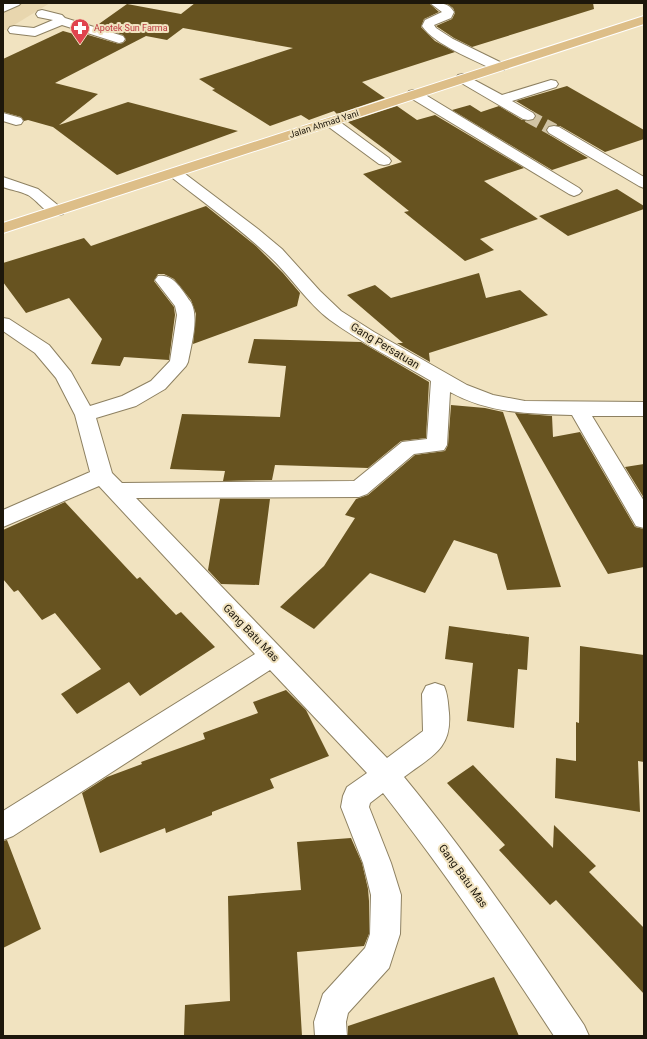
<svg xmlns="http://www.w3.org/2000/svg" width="647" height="1039" font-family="Roboto,sans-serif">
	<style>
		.built { fill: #e8d6ae }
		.building { fill: #675320 }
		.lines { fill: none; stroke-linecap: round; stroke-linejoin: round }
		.minor-tunnel { stroke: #d1c4a5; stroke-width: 13; stroke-dasharray: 13 6; stroke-linecap: butt }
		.minor-casing { stroke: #8d8061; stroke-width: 2 }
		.major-casing { stroke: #fff; stroke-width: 2 }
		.minor { fill: #fff; fill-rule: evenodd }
		.major { fill: #ddbe88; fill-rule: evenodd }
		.labels { text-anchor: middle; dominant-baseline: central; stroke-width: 4; stroke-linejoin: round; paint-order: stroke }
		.far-health-label { font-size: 9px; fill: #be3a42; stroke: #f1e3c0; text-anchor: start }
		.far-street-label { font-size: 9px; fill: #1d170b; stroke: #f1e3c0 }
		.street-label { font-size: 11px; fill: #1d170b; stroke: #f1e3c0 }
	</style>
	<rect width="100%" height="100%" fill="#f1e3c0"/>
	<path class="built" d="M 3,3 L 50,3 L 6,30 L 3,30 Z"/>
	<path class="building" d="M 195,3 L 429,3 L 439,12 L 424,19 L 421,27 L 435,41 L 455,52 L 362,82 L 385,98 L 337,114 L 334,111 L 309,120 L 301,115 L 270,126 L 212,90 L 215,89 L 199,79 L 293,48 L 183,28 L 167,40 L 146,36 L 55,83 L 98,94 L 59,125 L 128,102 L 238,131 L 117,175 L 53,127 L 28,120 L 24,121 L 21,117 L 3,112 L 3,59 L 63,31 L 81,36 L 85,34 L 119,44 L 123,43 L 126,40 L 123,35 L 96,26 L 127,4 L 181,14 Z
		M 446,3 L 593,3 L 594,9 L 472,47 L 454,38 L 436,26 L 452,19 L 455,13 L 453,8 Z
		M 567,86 L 644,130 L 644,139 L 605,152 L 560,126 L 549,126 L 546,129 L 548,134 L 588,158 L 552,170 L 452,110 L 470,105 L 481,112 L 499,106 L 522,120 L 533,120 L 536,117 L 534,112 L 516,101 Z
		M 397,106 L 417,120 L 435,115 L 524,168 L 484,181 L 538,219 L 480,239 L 494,250 L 465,261 L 404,212 L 409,211 L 363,174 L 402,162 L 348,122 Z
		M 617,189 L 644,206 L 644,209 L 568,236 L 539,216 Z
		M 206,206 L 256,246 L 283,273 L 300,293 L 297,306 L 193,344 L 196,314 L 191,300 L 174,279 L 164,274 L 158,274 L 154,281 L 174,307 L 175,315 L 169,360 L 124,357 L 120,366 L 91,364 L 102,339 L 69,298 L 26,313 L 3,282 L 3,263 L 84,238 L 91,246 Z
		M 479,273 L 486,298 L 520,290 L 548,315 L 429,353 L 430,362 L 397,343 L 403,343 L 347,295 L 375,285 L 391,298 Z
		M 254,339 L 361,342 L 429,382 L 426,438 L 401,441 L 368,468 L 275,465 L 272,480 L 223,481 L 225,471 L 170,469 L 182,414 L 280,417 L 286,366 L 248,363 Z
		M 451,405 L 485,408 L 503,412 L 561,587 L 507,590 L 497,554 L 454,540 L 425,593 L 370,573 L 314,629 L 280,607 L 324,566 L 355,518 L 345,515 L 356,499 L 368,495 L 415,455 L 445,451 L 448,445 Z
		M 515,413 L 552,416 L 553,437 L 580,432 L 635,527 L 644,529 L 644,567 L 608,574 Z
		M 644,464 L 644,498 L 625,467 Z
		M 220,499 L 270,499 L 259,585 L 221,584 L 208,570 Z
		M 65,502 L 137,579 L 140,577 L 176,615 L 181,612 L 215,647 L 140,696 L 129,682 L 77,714 L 61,694 L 101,669 L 55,613 L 42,620 L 18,590 L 14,592 L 3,579 L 3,530 Z
		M 449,626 L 529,637 L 527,670 L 518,669 L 514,728 L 467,721 L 473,663 L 445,659 Z
		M 580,646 L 644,655 L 644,762 L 638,761 L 640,812 L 555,798 L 556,758 L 576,761 L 576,722 L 579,723 Z
		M 286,690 L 306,710 L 329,756 L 270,779 L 274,788 L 212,812 L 212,815 L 166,833 L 165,828 L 100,853 L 82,793 L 107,777 L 142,764 L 141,762 L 205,739 L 203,733 L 258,713 L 253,702 Z
		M 473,765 L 553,848 L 554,825 L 596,866 L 589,872 L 644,928 L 644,994 L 556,900 L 550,905 L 499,850 L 505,845 L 447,783 Z
		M 351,838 L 362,863 L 368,889 L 369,901 L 369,934 L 364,946 L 297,952 L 302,1036 L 184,1036 L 185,1005 L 230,1001 L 228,896 L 301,890 L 297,842 Z
		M 7,840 L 41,929 L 3,948 L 3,841 Z
		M 494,977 L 519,1036 L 348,1036 L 348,1026 Z"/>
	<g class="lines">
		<path class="minor-tunnel" d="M 528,116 L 554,130"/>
		<g class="minor-casing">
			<path id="minor" d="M 5,3 L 21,3 L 19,5 L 3,12 L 3,4 Z
				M 430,3 C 440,3 448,2 454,12 L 451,18 L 434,25 L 436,28 L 453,39 L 504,64 L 505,67 L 504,70 L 494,70 C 473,59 435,45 422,26 L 425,20 L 442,12 Z
				M 42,10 L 62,15 L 65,18 L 123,36 L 125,39 L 123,42 L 119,43 L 62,25 L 35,36 L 10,33 L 8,30 L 10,27 L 14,26 L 34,28 L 53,20 L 38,17 L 36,14 L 38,11 Z
				M 463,74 L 502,95 L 551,80 L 556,81 L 558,84 L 556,87 L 512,101 L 533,113 L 535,116 L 533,119 L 528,120 L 523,119 L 458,81 L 456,78 L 458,75 Z
				M 414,90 L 419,91 L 579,188 L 582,191 L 579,194 L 574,196 L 569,194 L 409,97 L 407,94 L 409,91 Z
				M 3,113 L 21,118 L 23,121 L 21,124 L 16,125 L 3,121 Z
				M 331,118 L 336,119 L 389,158 L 391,161 L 389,164 L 384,165 L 379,164 L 326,125 L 324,122 L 326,119 Z
				M 554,126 L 559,127 L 644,177 L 644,188 L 639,186 L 549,133 L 547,130 L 549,127 Z
				M 175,168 L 180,170 L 258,229 L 282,249 L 320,291 L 341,311 L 374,332 L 467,385 L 493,395 L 525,401 L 644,402 L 644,416 L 592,416 L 644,501 L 644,528 L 636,526 L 572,415 C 530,414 487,413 450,392 L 447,445 L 444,450 L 414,454 L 367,494 L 359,497 L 136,498 L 387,758 L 423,731 L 422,694 L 426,686 L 435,683 L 444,686 C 448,695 448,704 449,713 C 452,750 430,757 404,777 C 469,856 527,940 584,1025 L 589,1036 L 554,1036 C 500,953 444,871 383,793 L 370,803 L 369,807 L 391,863 L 401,895 L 400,934 L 389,968 L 348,1013 L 346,1022 L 347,1036 L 315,1036 L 314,1022 L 323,994 L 365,948 L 370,934 L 371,895 L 363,863 L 341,807 L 343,796 L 347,787 L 367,773 L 270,670 L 13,836 L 3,840 L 3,811 L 255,654 L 99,486 L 3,527 L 3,510 L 90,472 L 75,415 L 56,378 L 35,353 L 3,331 L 3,318 L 9,319 L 49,345 L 71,372 L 90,406 L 122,396 L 151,381 L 170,361 L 177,315 L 175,306 L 155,280 L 158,276 C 173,273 182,290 190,301 C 200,315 191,346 188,362 L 186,366 L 165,389 L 136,406 L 96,418 L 112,473 L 122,483 L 354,481 L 402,442 L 427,439 L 431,381 C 397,361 362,343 330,320 C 306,302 291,276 269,256 C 238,227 203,202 170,176 L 167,173 L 170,170 Z
				M 3,177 L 38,189 L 65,211 L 63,214 C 47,218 40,202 28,195 C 20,191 11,190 3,187 Z"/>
		</g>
		<g class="major-casing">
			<path id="major" d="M 644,16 L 644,24 L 3,233 L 3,223 Z"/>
		</g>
		<use href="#minor" class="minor"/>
		<use href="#major" class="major"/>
	</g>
	<defs>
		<g id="pharmacy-pin" transform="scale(1)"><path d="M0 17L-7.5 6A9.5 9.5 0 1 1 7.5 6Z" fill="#e0444e" stroke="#f1e3c0"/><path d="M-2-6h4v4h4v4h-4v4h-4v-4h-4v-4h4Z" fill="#fff"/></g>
	</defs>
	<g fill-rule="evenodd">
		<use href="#pharmacy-pin" x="80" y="28"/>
	</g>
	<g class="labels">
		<g class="far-health-label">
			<text x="94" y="28">Apotek Sun Farma</text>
		</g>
		<g class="far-street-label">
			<text transform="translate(324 124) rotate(-18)">Jalan Ahmad Yani</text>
		</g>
		<g class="street-label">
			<text transform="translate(385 346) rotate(31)">Gang Persatuan</text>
			<text transform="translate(251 633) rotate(46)">Gang Batu Mas</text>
			<text transform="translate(463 876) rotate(54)">Gang Batu Mas</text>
		</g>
	</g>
	<rect width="647" height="1039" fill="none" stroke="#1d170b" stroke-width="8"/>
</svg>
